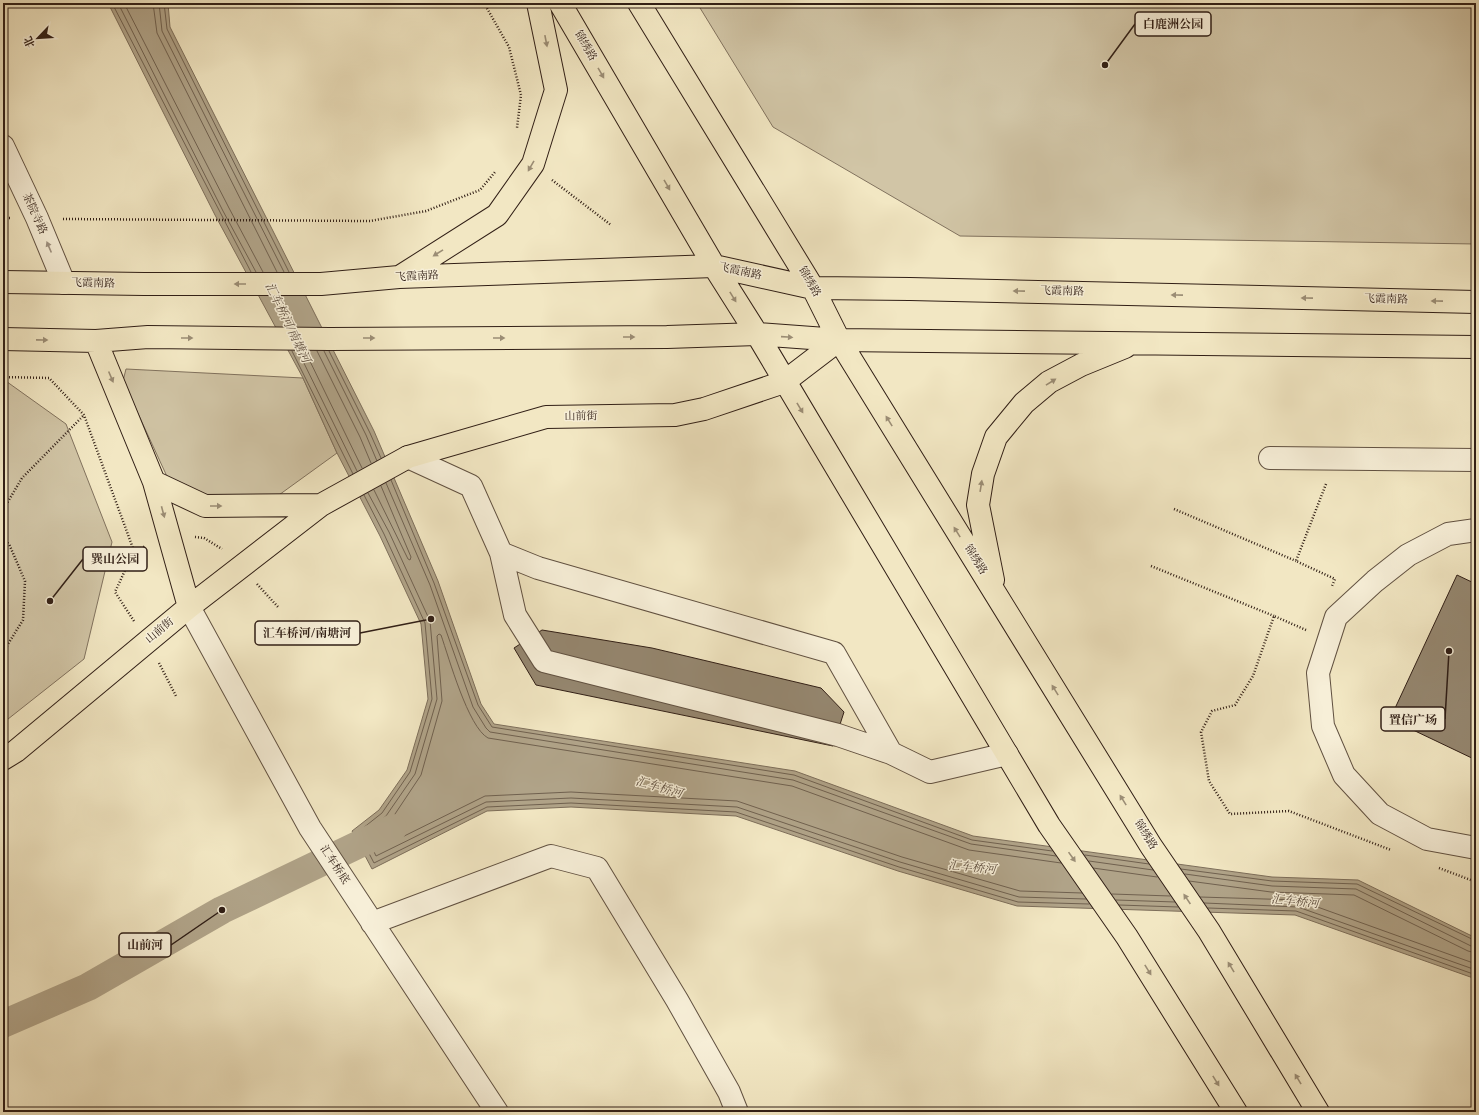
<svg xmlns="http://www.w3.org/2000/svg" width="1479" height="1115" font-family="Vollkorn,'Noto Serif SC',serif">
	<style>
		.green { fill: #d1c5a6; stroke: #81725e }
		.water { fill: #b0a388; stroke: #7d6e5a }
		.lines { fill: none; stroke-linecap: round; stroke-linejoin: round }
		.shore { stroke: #70614f; stroke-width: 1 }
		.canal { stroke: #b0a388; stroke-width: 28 }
		.building { fill: #958770; stroke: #311f16 }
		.minor-casing { stroke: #615141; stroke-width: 24 }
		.major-casing { stroke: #311f16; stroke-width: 24 }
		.path { stroke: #311f16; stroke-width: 2.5; stroke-dasharray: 1 2; stroke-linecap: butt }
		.minor { stroke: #f7efd8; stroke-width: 22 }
		.major { stroke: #f2e7c3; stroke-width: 22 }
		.oneway { fill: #9b8d75 }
		.oneway2 { fill: #9e9181 }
		.labels { text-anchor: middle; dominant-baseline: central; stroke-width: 3; stroke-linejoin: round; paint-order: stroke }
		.street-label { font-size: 11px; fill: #311f16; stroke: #f7efd8 }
		.water-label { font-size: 12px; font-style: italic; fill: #5d4d3e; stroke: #f7efd8 }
		.leader { fill: none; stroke: #311f16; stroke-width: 1.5 }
		.callout-dot { fill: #311f16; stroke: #f7efd8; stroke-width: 1.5 }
		.callout { fill: #f7efd8; stroke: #311f16; stroke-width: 1.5 }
		.callout-label { font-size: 12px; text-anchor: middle; font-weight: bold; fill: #311f16 }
	</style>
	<rect width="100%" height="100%" fill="#f2e7c3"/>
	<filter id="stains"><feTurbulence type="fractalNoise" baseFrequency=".005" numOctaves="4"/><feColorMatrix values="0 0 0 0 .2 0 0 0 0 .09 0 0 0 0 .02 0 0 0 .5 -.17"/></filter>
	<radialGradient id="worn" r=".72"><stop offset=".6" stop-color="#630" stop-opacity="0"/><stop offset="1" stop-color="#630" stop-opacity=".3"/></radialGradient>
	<path class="green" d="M 697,3 L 1476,3 L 1476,244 L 960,236 L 773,127 Z
		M 126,369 L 303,378 L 337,453 L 272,500 L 224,500 L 170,483 L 123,381 Z
		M 3,379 L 66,424 L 112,542 L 84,659 L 3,723 Z"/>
	<path class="water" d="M 108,3 L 168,3 L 170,27 L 374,431 L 438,581 L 481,704 L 494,724 L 795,771 L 973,836 L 1272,877 L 1358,880 L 1476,938 L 1476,979 L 1295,915 L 1017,906 L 898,871 L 736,816 L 571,807 L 487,811 L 372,869 L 352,831 L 379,810 L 407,770 L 428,699 L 421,624 L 380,536 L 337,453 L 303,378 L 215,215 Z"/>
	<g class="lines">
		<path class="shore" d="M 112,3 L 251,272
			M 118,3 L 223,211 L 256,272
			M 124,3 L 229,208 L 263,272
			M 153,3 L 157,33 L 277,272
			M 159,3 L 162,31 L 284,272
			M 164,3 L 167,29 L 289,272
			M 292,351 L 353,474
			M 298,351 L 357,471
			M 305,351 L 362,468
			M 317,351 L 360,437 L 371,463
			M 324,351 L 366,435 L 377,461
			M 329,351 L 370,433 L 381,458
			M 391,480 L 434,583 L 478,705 L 492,727 L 794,775 L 972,840 L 1052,851
			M 386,483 L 430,585 L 473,707 L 486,728 L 490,732 L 793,780 L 971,844 L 1056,856
			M 374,490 L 408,559 L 410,560 L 411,557 L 381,486
			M 368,493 L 389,532 L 430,621 L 437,699 L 415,774 L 386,816 L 365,833 L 376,856 L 486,802 L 571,798 L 737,807 L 900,862 L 1019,897 L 1086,899
			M 364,495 L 384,534 L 425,623 L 432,699 L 410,772 L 382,813 L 358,832 L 374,863 L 487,807 L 571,803 L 736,812 L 899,867 L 1018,902 L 1089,904
			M 1085,855 L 1149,864
			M 1089,861 L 1153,870
			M 1061,863 L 969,850 L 792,786 L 488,738 C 468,727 449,658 441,635 L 439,634 L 437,636 L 442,701 L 421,775 L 391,820 L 372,836 L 378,847 L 380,848 L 485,796 L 571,792 L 737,801 L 902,857 L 1020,891 L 1082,893
			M 1093,868 L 1157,877
			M 1181,869 L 1272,881 L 1357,884 L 1476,941
			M 1185,874 L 1272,886 L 1356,889 L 1471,946 L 1476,947
			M 1189,881 L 1271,892 L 1354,895 L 1468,951 L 1476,953
			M 1112,894 L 1170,896
			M 1200,897 L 1298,900 L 1476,964
			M 1116,900 L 1175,902
			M 1204,903 L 1298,907 L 1476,970
			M 1119,905 L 1178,907
			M 1208,908 L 1296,911 L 1476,975"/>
		<path class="canal" d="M 3,1024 L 88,987 L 222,910 L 393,828"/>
	</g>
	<path class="building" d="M 1457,575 L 1476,584 L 1476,760 L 1390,719 Z
		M 542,630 L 652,648 L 821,688 L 844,712 L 833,746 L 536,685 L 514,648 Z"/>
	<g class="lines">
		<g class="minor-casing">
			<path id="minor" d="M 3,146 L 37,218 L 64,283
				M 408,457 L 471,486 L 501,553 L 538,568 L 834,653 L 891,753 L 930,772 L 1007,754
				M 1270,458 L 1476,460
				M 1476,530 L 1448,534 L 1408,555 L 1375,581 L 1336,617 L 1318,673 L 1323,726 L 1344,775 L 1380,814 L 1427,839 L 1476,848
				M 501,553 L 515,615 L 544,661 L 838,735 L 891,753
				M 189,607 L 310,828 L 497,1112
				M 372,923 L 551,856 L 597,868 L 677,1000 L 729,1092 L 737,1112"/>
		</g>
		<g class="major-casing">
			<path id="major" d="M 560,3 L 714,266 L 757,334 L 1049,825 L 1127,937 L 1236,1112
				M 639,3 L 813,288 L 839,340 L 1151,846 L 1209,931 L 1318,1112
				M 401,276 L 497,215 L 533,164 L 556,90 L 538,3
				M 3,282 L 144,284 L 321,284 L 399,277 L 714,266 L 813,288 L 910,289 L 1476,302
				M 3,339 L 96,341 L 148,337 L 330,339 L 667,337 L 757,334 L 839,340 L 1476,347
				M 96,341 L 154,482 L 189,607
				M 154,482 L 205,506 L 321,505
				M 993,580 L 978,505 L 983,474 L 996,437 L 1024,403 L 1049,382 L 1081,365 L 1125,347
				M 3,759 L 16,751 L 189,607 L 321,505 L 408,457 L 546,417 L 675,415 L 704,409 L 784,382 L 839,340"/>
		</g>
		<path class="path" d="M 484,3 L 509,47 L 521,95 L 517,128
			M 552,180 L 611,225
			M 3,218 L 10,218
			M 63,219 L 370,221 L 426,211 L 480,190 L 495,172
			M 3,377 L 49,378 L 84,415 L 134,551 L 146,546
			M 1326,484 L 1296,561 L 1335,579 L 1332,586
			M 1174,509 L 1296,561
			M 3,510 L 22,478 L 84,415
			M 195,537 L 204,538 L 222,549
			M 3,539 L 9,544 L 25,581 L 23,620 L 8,644 L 3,654
			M 1151,566 L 1274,616
			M 257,584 L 278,607
			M 134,621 L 115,592 L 134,551
			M 1306,630 L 1274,616 L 1253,676 L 1235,705 L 1212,711 L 1201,732 L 1209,781 L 1230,814 L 1289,811 L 1391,850
			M 159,663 L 176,696
			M 1439,868 L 1476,882"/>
		<use href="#minor" class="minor"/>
		<use href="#major" class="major"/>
	</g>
	<defs><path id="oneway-solid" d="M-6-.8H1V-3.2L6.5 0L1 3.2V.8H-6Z"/></defs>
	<g class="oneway">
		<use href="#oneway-solid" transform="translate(546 41) rotate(79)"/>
		<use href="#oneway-solid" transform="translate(601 73) rotate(60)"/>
		<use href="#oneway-solid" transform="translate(531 166) rotate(120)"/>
		<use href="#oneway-solid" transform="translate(667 185) rotate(60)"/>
		<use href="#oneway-solid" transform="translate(438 253) rotate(148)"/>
		<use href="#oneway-solid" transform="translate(240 284) rotate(180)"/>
		<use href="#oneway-solid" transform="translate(1019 291) rotate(-179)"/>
		<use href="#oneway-solid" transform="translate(1177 295) rotate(-179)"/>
		<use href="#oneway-solid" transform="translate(733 297) rotate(58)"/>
		<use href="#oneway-solid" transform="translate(1307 298) rotate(-179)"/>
		<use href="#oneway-solid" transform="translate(1437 301) rotate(-179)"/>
		<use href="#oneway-solid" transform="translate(629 337)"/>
		<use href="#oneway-solid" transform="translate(787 337) rotate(4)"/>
		<use href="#oneway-solid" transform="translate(187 338)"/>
		<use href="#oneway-solid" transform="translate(369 338)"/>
		<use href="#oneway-solid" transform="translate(499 338)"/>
		<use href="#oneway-solid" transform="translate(42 340) rotate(1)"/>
		<use href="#oneway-solid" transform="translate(111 377) rotate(67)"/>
		<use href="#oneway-solid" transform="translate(1051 382) rotate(-32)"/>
		<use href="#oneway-solid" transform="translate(800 408) rotate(59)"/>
		<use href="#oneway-solid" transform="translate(889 421) rotate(-122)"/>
		<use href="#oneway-solid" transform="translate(981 486) rotate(-81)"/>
		<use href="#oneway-solid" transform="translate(216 506)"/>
		<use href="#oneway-solid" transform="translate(163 512) rotate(75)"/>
		<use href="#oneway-solid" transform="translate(957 532) rotate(-122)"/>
		<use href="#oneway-solid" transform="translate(1055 690) rotate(-122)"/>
		<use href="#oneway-solid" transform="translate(1123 800) rotate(-122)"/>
		<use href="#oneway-solid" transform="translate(1072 857) rotate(55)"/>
		<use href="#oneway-solid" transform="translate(1187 899) rotate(-124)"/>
		<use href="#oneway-solid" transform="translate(1231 967) rotate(-121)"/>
		<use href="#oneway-solid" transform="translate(1148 970) rotate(58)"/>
		<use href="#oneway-solid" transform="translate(1298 1079) rotate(-121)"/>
		<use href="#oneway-solid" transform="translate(1216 1081) rotate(58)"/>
	</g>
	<use class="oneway2" href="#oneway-solid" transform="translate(49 247) rotate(-113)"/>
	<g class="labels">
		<g class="street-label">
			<text transform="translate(585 46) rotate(60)">锦绣路</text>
			<text transform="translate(34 214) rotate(66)">茶院寺路</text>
			<text transform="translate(740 272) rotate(12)">飞霞南路</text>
			<text transform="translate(417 277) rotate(-3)">飞霞南路</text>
			<text transform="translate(809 282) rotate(60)">锦绣路</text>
			<text transform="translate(93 284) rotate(1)">飞霞南路</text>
			<text transform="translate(1062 292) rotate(1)">飞霞南路</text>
			<text transform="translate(1386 300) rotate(1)">飞霞南路</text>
			<text transform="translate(581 417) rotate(-1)">山前街</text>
			<text transform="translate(975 560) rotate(58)">锦绣路</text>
			<text transform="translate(160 631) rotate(-40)">山前街</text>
			<text transform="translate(1145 835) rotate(58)">锦绣路</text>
			<text transform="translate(334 865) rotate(57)">汇车桥底</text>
		</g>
		<g class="water-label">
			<text transform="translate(287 323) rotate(64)">汇车桥河/南塘河</text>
			<text transform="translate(659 788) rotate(16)">汇车桥河</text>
			<text transform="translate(972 868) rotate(6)">汇车桥河</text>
			<text transform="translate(1295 902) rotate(6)">汇车桥河</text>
		</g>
	</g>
	<path class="leader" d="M1105 65L1135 24M50 601L83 559M431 619L360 633M1449 651L1445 719M222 910L171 945"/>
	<g class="callout-dot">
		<circle cx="1105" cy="65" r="4"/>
		<circle cx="50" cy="601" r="4"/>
		<circle cx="431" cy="619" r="4"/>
		<circle cx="1449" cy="651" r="4"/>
		<circle cx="222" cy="910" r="4"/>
	</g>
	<g class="callout">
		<rect x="1135" y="12" width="76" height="24" rx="4"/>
		<rect x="83" y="547" width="64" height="24" rx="4"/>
		<rect x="255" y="621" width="105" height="24" rx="4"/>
		<rect x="1381" y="707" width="64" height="24" rx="4"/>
		<rect x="119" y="933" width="52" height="24" rx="4"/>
	</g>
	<g class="callout-label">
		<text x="1173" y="28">白鹿洲公园</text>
		<text x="115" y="563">巽山公园</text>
		<text x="307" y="637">汇车桥河/南塘河</text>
		<text x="1413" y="724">置信广场</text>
		<text x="145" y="949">山前河</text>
	</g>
	<rect width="1479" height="1115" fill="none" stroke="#f2e7c3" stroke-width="16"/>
	<rect x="4" y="4" width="1471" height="1107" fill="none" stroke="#311f16" stroke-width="2"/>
	<rect x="8" y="8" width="1463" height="1099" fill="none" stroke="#311f16"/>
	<g transform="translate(38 38) rotate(245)" stroke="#f7efd8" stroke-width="3" paint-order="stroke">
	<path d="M0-3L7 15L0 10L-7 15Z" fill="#311f16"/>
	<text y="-6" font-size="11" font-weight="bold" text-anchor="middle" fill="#311f16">北</text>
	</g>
	<rect width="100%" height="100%" filter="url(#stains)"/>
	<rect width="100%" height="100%" fill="url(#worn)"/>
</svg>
